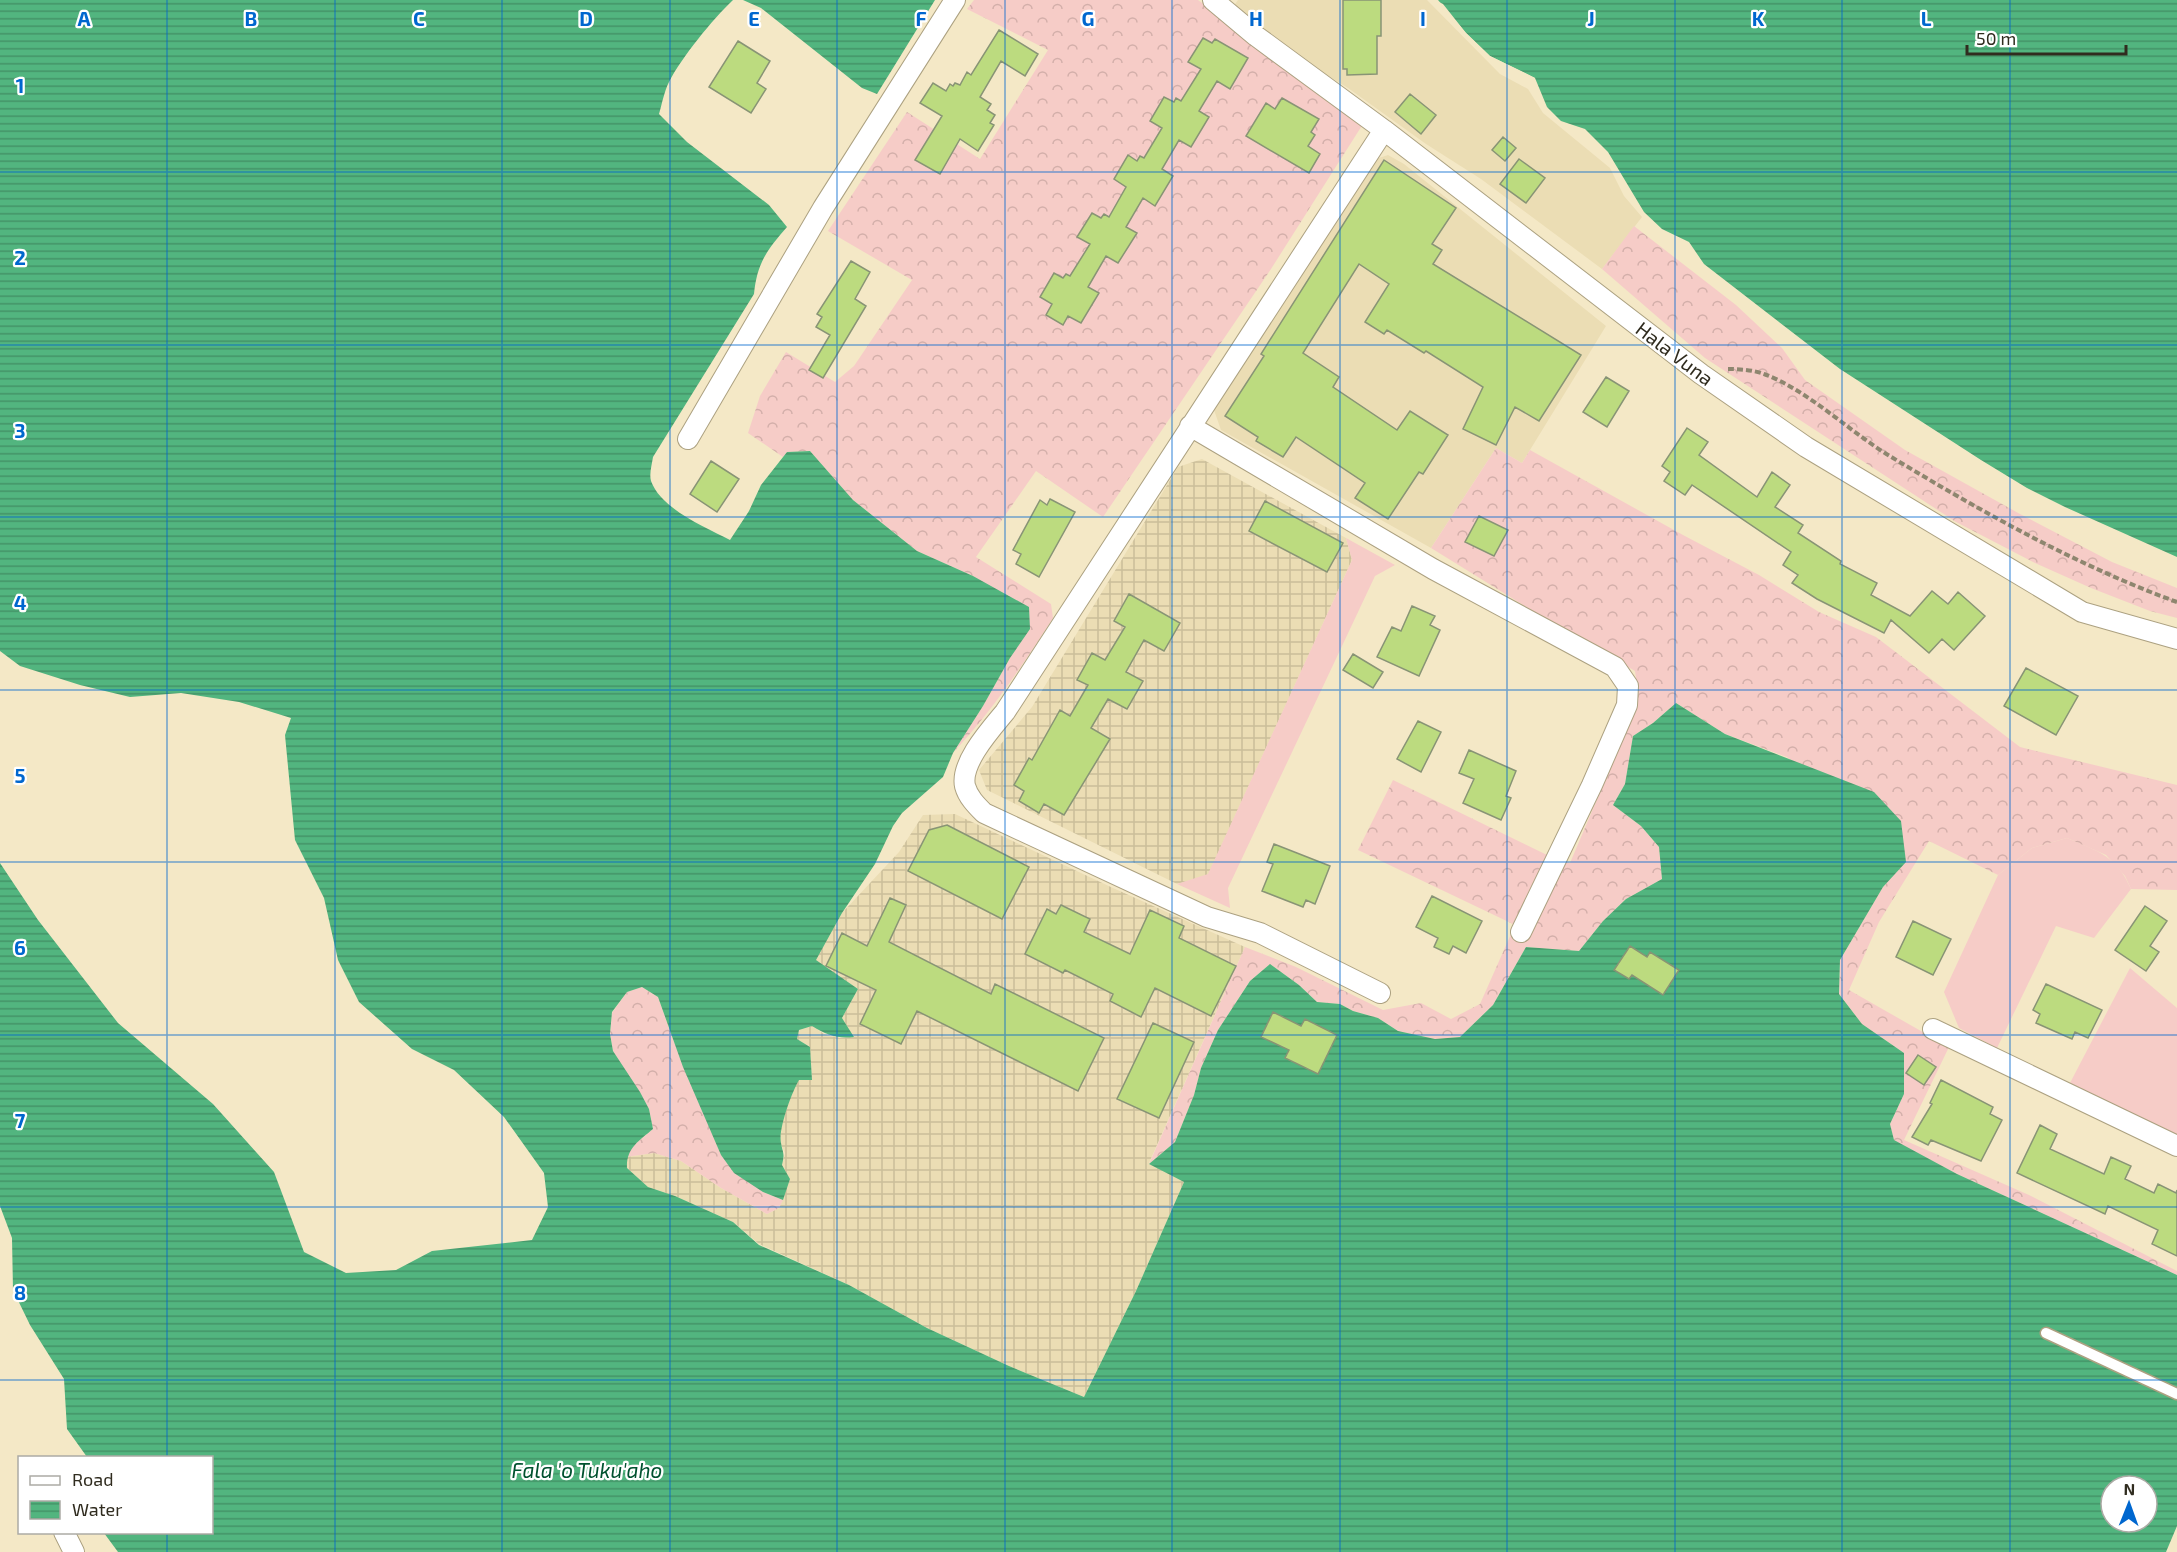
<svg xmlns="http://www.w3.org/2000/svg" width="2177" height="1552" font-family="'Exo 2',sans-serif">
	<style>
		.built { fill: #ebddb4 }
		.industrial { fill: url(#industrial-grid) }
		.grass { fill: #f6ccc7 }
		.forest { fill: url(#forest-crowns) }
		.water { fill: url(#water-rules); fill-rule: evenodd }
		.pier { fill: #f4e8c6 }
		.building { fill: #bcdb7f; stroke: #889475; stroke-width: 1.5 }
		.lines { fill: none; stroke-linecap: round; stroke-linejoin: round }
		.service-casing { stroke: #aca181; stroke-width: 13 }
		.minor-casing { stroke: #aca181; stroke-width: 22 }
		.path { stroke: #8e866f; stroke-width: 4; stroke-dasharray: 6 3; stroke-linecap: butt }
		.service { stroke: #fff; stroke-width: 10 }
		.minor { stroke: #fff; stroke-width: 20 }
		.grid { fill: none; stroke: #0067cf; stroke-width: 1.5; stroke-opacity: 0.55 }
		.labels { text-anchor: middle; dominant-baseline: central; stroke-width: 4.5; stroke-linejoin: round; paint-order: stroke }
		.street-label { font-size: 20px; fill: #302c1f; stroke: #fff }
		.water-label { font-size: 21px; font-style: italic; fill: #00522f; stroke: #fff }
		.grid-label { font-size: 20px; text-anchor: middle; font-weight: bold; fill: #0067cf; stroke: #fff; stroke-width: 4.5; stroke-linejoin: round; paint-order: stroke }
	</style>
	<defs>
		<pattern id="industrial-grid" width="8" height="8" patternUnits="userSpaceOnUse" patternTransform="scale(1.5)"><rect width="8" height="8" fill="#ebddb4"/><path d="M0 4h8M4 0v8" fill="none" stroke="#cabe9a"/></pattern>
		<pattern id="forest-crowns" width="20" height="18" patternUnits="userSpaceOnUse" patternTransform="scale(1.5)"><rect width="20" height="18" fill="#f6ccc7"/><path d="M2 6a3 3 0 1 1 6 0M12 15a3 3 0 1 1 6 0" fill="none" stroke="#d3afaa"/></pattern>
		<pattern id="water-rules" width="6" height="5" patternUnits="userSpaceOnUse" patternTransform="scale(1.5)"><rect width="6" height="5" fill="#52b57f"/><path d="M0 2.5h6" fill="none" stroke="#449367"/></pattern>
	</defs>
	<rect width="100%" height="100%" fill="#f4e8c6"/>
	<path class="built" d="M 1238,0 L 1427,0 L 1500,74 L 1528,89 L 1543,113 L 1610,168 L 1624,196 L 1642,217 L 1602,269 L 1481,179 L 1426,144 L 1348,88 L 1286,50 L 1233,7 Z
		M 1388,155 L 1404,164 L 1606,326 L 1522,463 L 1496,448 L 1431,548 L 1221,430 L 1214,410 L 1291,281 L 1373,160 Z"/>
	<path class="industrial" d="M 1202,459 L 1346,538 L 1352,560 L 1208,875 L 1177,884 L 987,790 L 979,770 L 1032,707 L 1178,467 Z
		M 955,814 L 1113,888 L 1245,947 L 1149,1163 L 1184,1182 L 1136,1291 L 1084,1397 L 1009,1366 L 927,1328 L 849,1285 L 759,1244 L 733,1222 L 675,1196 L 648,1187 L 627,1168 L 626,1157 L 654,1153 L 681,1161 L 721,1188 L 767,1214 L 779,1208 L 790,1179 L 782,1165 L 785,1153 L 780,1143 L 781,1126 L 792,1092 L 799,1079 L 812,1079 L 810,1047 L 797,1039 L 799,1030 L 812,1026 L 826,1035 L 840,1038 L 854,1037 L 842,1018 L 858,989 L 815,961 L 842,913 L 899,852 L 923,815 Z"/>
	<path class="grass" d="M 1346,538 L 1395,565 L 1375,576 L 1228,888 L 1230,908 L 1177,884 L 1208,874 L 1352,560 Z
		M 2067,838 C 2099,852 2116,855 2131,889 L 2094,938 L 2056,926 L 1997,1048 L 1959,1028 L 1944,992 L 1998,875 L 2032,848 Z
		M 2130,968 L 2177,1008 L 2177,1137 L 2082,1092 L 2070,1083 Z"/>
	<path class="forest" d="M 974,0 L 1198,0 L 1363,124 L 1271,269 L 1103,517 L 1036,471 L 976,557 L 1051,604 L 1053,618 C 1022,666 992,711 953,753 L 983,706 L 1010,658 L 973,576 L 917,551 L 853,500 L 810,451 L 787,452 L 783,457 L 748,433 L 760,396 L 786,352 L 835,382 L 854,366 L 912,280 L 828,231 L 907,112 L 980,159 L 1048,50 L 967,9 Z
		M 1634,226 L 1736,305 L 1782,348 L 1805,380 L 1905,450 L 2020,514 L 2112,562 L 2177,588 L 2177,618 L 2150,611 L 2091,588 L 2035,563 L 1956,522 L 1705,358 L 1602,269 Z
		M 1496,448 L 1522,463 L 1530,450 L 1683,535 L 1759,575 L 1819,612 L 1876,637 L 2020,747 L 2177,785 L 2177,890 L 2131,889 L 2125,876 L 2106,855 L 2067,838 L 2032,848 L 1998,875 L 1929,841 L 1879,922 L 1849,990 L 1949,1047 L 1904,1140 L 2029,1195 L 2177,1271 L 2177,1275 L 1957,1174 L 1894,1141 L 1890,1124 L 1904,1094 L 1904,1053 L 1862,1024 L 1839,994 L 1840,960 L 1883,887 L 1905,862 L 1787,757 L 1725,734 L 1676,703 L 1653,723 L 1633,736 L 1625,784 L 1613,805 L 1641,826 L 1659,847 L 1662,879 L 1626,899 L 1603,921 L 1579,951 L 1526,947 L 1493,1005 L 1460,1037 L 1435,1039 L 1398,1031 L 1378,1018 L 1353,1011 L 1340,1004 L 1317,1002 L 1299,985 L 1270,964 L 1250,981 L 1218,1030 L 1201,1068 L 1194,1095 L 1175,1142 L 1149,1164 L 1245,947 L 1296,967 L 1383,1010 L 1421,1003 L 1451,1019 L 1480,1004 L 1515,925 L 1358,850 L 1393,780 L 1545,854 L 1570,863 L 1632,717 L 1638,693 L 1635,671 L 1541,616 L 1431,548 Z
		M 642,987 L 658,997 L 670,1031 L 721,1155 L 763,1192 L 783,1200 L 779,1208 L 767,1214 L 721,1188 L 681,1161 L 654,1153 L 626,1157 L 634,1145 L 653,1129 L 649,1109 L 613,1051 L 610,1034 L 612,1013 L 627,992 Z"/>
	<path class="water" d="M 0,0 L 733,0 C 712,20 682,57 669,82 C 664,92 662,104 659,114 L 687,142 L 769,205 L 787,227 C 767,250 757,263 754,294 L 653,457 C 652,464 649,474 651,481 C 661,509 705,527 730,540 L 749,511 L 761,485 L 787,452 L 810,451 L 853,500 L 917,551 L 973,576 L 1029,607 L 1030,629 L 1010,658 L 983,706 L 953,753 L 943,777 L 902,813 L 893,826 L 875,864 L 842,913 L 816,960 L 858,989 L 842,1018 L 854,1037 C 837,1039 827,1035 812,1026 L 799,1030 L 797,1039 L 810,1047 L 812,1080 L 799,1080 C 792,1092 778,1129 781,1143 C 783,1154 785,1153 782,1165 L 790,1179 L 783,1200 L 763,1192 L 734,1173 L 721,1155 L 683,1067 L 658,997 L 642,987 L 627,992 L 612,1012 L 610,1034 L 613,1051 L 640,1092 L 649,1109 L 653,1129 C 639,1141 626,1148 627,1168 L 648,1187 L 675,1196 L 733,1222 L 759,1245 L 849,1285 L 927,1328 L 1009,1366 L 1084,1397 L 1136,1291 L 1184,1182 L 1149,1164 L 1175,1142 L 1194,1095 L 1201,1068 L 1218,1030 L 1250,981 L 1270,964 L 1299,985 L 1317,1002 L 1340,1004 L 1353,1011 L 1378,1018 L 1398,1031 L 1435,1039 L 1460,1037 L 1493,1005 L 1526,947 L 1579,951 L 1603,921 L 1626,899 L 1662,879 L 1659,847 L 1641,826 L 1613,805 L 1625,784 L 1633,736 L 1653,723 L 1676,703 L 1725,734 L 1874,792 L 1901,821 L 1906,862 L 1883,887 L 1840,960 L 1839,994 L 1862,1024 L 1904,1053 L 1904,1094 L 1890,1124 L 1894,1140 L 1957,1174 L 2177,1275 L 2177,1526 L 2166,1552 L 118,1552 L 104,1533 L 212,1532 L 212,1458 L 87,1457 L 67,1429 L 64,1379 L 30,1325 L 13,1290 L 12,1238 L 0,1206 L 0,863 L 38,920 L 118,1023 L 213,1104 L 274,1172 L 304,1252 L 346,1273 L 396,1270 L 432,1251 L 532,1240 L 548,1207 L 544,1173 L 504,1117 L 454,1070 L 412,1049 L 359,1002 L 338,960 L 324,898 L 295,840 L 285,735 L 291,718 L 239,702 L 181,693 L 130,697 L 80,685 L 20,666 L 0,651 ZM 2111,1486 L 2147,1486 L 2147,1522 L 2111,1522 Z
		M 743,0 L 935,0 L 877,94 L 862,88 L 761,8 Z
		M 1438,0 L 2177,0 L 2177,557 L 2065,507 L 2027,488 L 1981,460 L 1840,369 L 1704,264 L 1689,242 L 1662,229 L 1644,212 L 1608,152 L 1585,129 L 1561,121 L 1547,107 L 1535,78 L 1490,56 L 1466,33 Z"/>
	<path class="pier" d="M 1435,0 L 1443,4 L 1466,33 L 1490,56 L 1535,78 L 1530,79 L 1488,58 L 1464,35 Z"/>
	<path class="building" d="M 1343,0 L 1381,0 L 1381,36 L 1377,36 L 1377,74 L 1347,75 L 1347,69 L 1343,69 Z
		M 999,30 L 1038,54 L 1025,76 L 1001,61 L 980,97 L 991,104 L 987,110 L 995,115 L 990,123 L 994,125 L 978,151 L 960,139 L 940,174 L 915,160 L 942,116 L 920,103 L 933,83 L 946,91 L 950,84 L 953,86 L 955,83 L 960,85 L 967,72 L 971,75 Z
		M 1203,38 L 1212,43 L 1215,39 L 1248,58 L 1230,89 L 1217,81 L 1199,111 L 1209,117 L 1191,147 L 1179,140 L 1162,169 L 1173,176 L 1155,206 L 1143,198 L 1126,227 L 1137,233 L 1118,263 L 1106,256 L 1088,287 L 1099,293 L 1081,323 L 1068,316 L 1063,325 L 1046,315 L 1052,304 L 1040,297 L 1054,273 L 1063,278 L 1066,274 L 1070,276 L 1090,244 L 1077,237 L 1092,213 L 1101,218 L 1104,214 L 1109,217 L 1126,187 L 1114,179 L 1128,155 L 1137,161 L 1140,156 L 1144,158 L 1162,128 L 1150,121 L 1164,97 L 1174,102 L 1176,98 L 1181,101 L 1201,69 L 1188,62 Z
		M 738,41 L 770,61 L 757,83 L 766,89 L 751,113 L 709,87 Z
		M 1410,94 L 1436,115 L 1421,134 L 1395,112 Z
		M 1282,98 L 1319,119 L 1311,132 L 1315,135 L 1308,146 L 1320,154 L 1309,173 L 1246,136 L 1266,103 L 1275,109 Z
		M 1503,137 L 1516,148 L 1505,161 L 1492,150 Z
		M 1519,159 L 1545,178 L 1526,203 L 1500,184 Z
		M 1384,160 L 1456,208 L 1432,244 L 1442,250 L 1433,264 L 1581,355 L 1539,421 L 1515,407 L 1496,445 L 1463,429 L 1483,387 L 1426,351 L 1424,353 L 1387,330 L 1384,334 L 1365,322 L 1389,284 L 1359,264 L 1303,353 L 1339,377 L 1333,387 L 1397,430 L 1410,411 L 1448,435 L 1423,474 L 1419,472 L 1388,519 L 1355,498 L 1365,483 L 1296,437 L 1283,457 L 1256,441 L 1258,437 L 1225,416 L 1264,356 L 1261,354 Z
		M 851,261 L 870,272 L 855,299 L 866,306 L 823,378 L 809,370 L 830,335 L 816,327 L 822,317 L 817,314 Z
		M 1606,377 L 1629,391 L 1607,427 L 1583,412 Z
		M 1687,428 L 1708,442 L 1699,455 L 1757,497 L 1772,472 L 1790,485 L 1775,507 L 1803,525 L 1798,533 L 1841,561 L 1840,564 L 1877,583 L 1871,595 L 1910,616 L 1932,591 L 1948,604 L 1958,592 L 1985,616 L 1954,650 L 1942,639 L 1929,653 L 1891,620 L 1884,633 L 1817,599 L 1792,583 L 1798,575 L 1783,565 L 1791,552 L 1692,485 L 1685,495 L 1664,481 L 1670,472 L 1662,466 Z
		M 711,461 L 739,479 L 717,512 L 690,494 Z
		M 1050,499 L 1075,512 L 1039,577 L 1016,564 L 1021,554 L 1013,550 L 1040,500 L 1047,505 Z
		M 1265,501 L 1343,543 L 1327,572 L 1249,531 Z
		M 1479,516 L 1508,530 L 1494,556 L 1465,542 Z
		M 1129,594 L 1180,623 L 1164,651 L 1144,640 L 1126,672 L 1143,681 L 1127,709 L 1108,699 L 1091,728 L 1110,739 L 1064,815 L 1044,804 L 1039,813 L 1019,801 L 1024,791 L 1014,785 L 1029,758 L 1032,760 L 1060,710 L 1070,716 L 1088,685 L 1077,680 L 1092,653 L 1105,660 L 1125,627 L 1114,621 Z
		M 1412,606 L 1435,616 L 1430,625 L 1440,630 L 1419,676 L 1377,657 L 1392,627 L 1401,631 Z
		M 1353,654 L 1383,672 L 1373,688 L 1343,670 Z
		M 2026,668 L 2078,696 L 2056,735 L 2004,706 Z
		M 1418,721 L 1441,732 L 1421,772 L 1397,759 Z
		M 1469,750 L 1516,771 L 1506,796 L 1511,798 L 1501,820 L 1463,803 L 1474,779 L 1459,773 Z
		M 947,825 L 1029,867 L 1002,919 L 908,871 L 929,830 Z
		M 1274,844 L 1330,866 L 1315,904 L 1306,900 L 1303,907 L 1262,891 L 1273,864 L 1267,862 Z
		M 1432,896 L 1482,921 L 1466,953 L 1453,946 L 1449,954 L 1434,947 L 1438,938 L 1416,927 Z
		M 890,898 L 906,905 L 889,942 L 991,994 L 995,984 L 1104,1038 L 1078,1091 L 917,1011 L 901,1044 L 860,1024 L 876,990 L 826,966 L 842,933 L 867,946 Z
		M 1061,905 L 1090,919 L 1084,932 L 1130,954 L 1150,910 L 1184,926 L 1179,938 L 1236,966 L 1211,1016 L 1155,988 L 1141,1017 L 1110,1001 L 1113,994 L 1065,970 L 1063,973 L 1025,954 L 1047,909 L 1056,914 Z
		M 2145,906 L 2167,921 L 2150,946 L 2159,952 L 2146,971 L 2115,950 Z
		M 1913,921 L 1951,939 L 1933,975 L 1896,957 Z
		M 1630,946 L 1647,957 L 1650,952 L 1679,970 L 1663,995 L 1632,975 L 1629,979 L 1614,970 Z
		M 2046,984 L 2102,1010 L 2088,1038 L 2075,1032 L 2072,1039 L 2036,1023 L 2040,1014 L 2033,1010 Z
		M 1273,1012 L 1301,1026 L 1305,1019 L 1337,1035 L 1318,1074 L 1285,1058 L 1289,1050 L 1261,1037 Z
		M 1153,1023 L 1194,1042 L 1159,1118 L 1117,1099 Z
		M 1918,1055 L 1936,1067 L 1924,1085 L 1906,1073 Z
		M 1941,1080 L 1993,1107 L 1990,1114 L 2002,1120 L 1981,1161 L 1931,1140 L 1928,1145 L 1912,1137 L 1932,1104 L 1930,1103 Z
		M 2040,1125 L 2057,1134 L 2050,1149 L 2104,1174 L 2111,1157 L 2131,1166 L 2125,1179 L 2154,1193 L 2158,1184 L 2176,1193 L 2177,1190 L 2177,1256 L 2152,1244 L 2158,1230 L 2108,1206 L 2105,1214 L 2017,1173 Z"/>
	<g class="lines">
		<g class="service-casing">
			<path id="service" d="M 2046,1333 L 2177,1394"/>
		</g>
		<g class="minor-casing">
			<path id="minor" d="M 1213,0 L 1256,36 L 1384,130 L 1701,374 L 1806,447 L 2082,612 L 2177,639
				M 1190,426 L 1433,569 L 1615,667 L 1628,686 L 1627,705 L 1592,785 L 1521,932
				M 688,439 L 823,208 L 955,0
				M 1380,993 L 1260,933 L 1207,917 L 984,813 C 976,805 968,797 965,786 C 960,763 991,729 1005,712 L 1384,130
				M 1933,1029 L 2177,1146
				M 64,1532 L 74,1552"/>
		</g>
		<path class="path" d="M 1728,369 C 1739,369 1754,370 1764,374 C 1808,390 1852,434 1893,458 C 1984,513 2078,566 2177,602"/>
		<use href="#service" class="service"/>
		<use href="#minor" class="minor"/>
	</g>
	<path class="grid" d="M 167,0 L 167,1458M 335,0 L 335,1552M 502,0 L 502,1552M 670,0 L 670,1552M 837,0 L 837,1552M 1005,0 L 1005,1552M 1172,0 L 1172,1552M 1340,0 L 1340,1552M 1507,0 L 1507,1552M 1675,0 L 1675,1552M 1842,0 L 1842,1552M 2010,0 L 2010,1552M 0,172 L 2177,172M 0,345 L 2177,345M 0,517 L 2177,517M 0,690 L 2177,690M 0,862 L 2177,862M 0,1035 L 2177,1035M 0,1207 L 2177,1207M 0,1380 L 2177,1380M 167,1532 L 167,1552"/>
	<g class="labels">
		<g class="street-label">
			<text transform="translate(1675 353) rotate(37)">Hala Vuna</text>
		</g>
		<g class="water-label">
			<text x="587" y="1469">Fala 'o Tuku'aho</text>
		</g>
	</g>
	<g class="grid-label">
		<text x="84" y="26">A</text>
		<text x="251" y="26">B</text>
		<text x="419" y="26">C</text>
		<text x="586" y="26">D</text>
		<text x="754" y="26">E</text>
		<text x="921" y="26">F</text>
		<text x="1088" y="26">G</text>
		<text x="1256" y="26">H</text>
		<text x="1423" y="26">I</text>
		<text x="1591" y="26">J</text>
		<text x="1758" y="26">K</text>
		<text x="1926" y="26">L</text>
		<text x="20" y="93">1</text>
		<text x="20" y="265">2</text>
		<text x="20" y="438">3</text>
		<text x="20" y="610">4</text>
		<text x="20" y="783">5</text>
		<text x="20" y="955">6</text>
		<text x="20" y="1128">7</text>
		<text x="20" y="1300">8</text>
	</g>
	<rect x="18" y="1456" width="195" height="78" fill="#ffffff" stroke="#acaba5" stroke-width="1.5"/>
	<rect x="30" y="1476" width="30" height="9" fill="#ffffff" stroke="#acaba5" stroke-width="1.5"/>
	<text x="72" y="1486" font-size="18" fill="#302c1f">Road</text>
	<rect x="30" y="1501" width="30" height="18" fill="url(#water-rules)" stroke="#acaba5" stroke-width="1.5"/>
	<text x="72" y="1516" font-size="18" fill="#302c1f">Water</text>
	<g transform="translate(2129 1504) rotate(1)"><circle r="28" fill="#ffffff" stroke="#acaba5" stroke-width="1.5"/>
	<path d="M0-4.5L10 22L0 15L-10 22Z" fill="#0067cf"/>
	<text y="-9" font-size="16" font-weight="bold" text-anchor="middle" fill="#302c1f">N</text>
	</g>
	<path d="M1967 45v9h159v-9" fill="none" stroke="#302c1f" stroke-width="3"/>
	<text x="1976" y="45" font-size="18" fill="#302c1f" stroke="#ffffff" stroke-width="4.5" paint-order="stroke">50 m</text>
</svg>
